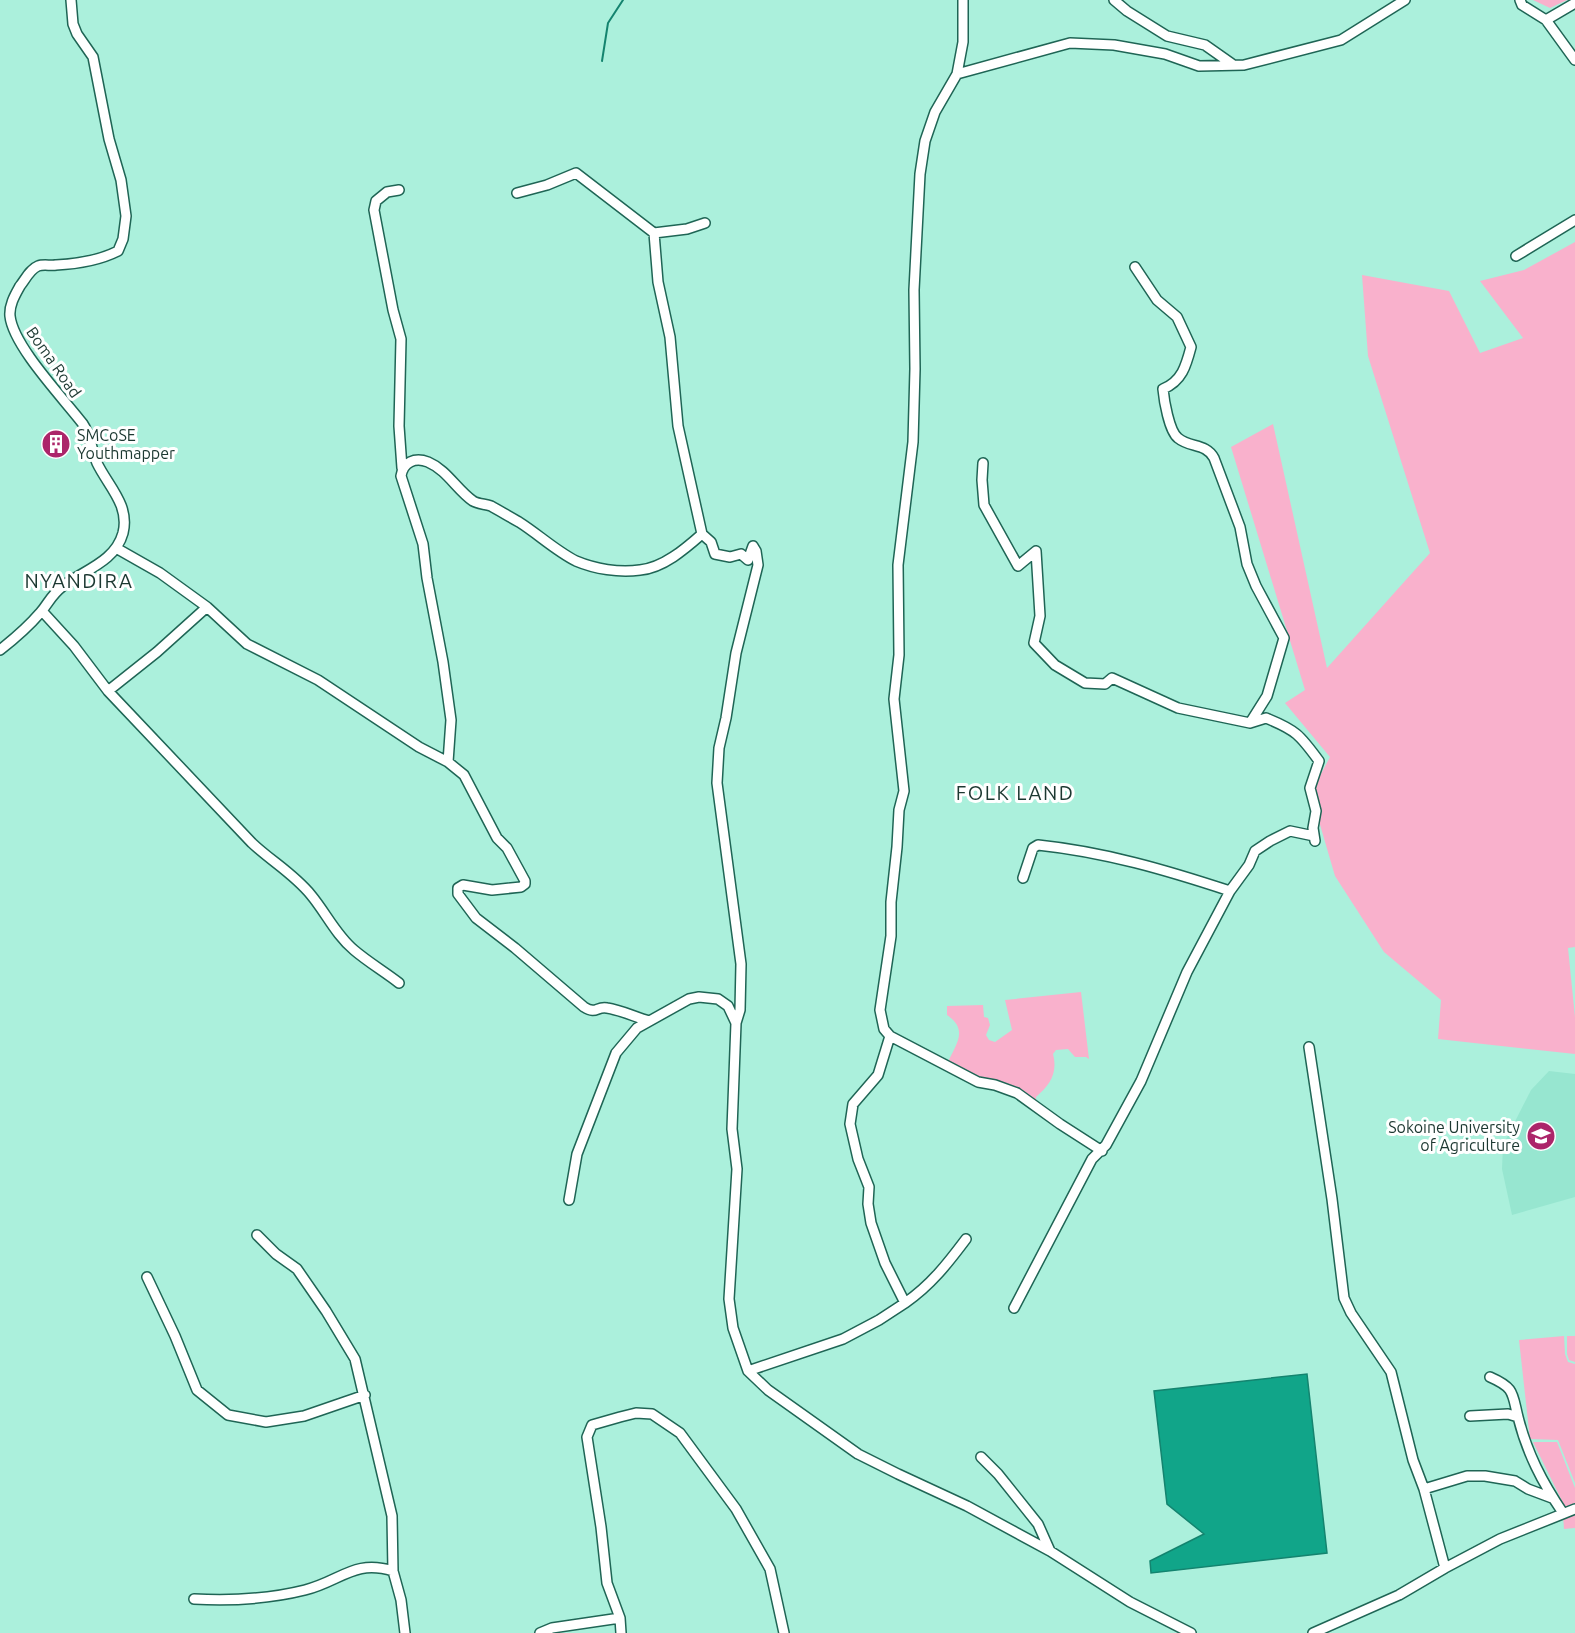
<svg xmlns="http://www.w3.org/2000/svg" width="1575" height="1633" font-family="Ubuntu,sans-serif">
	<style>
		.built { fill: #97e6d0 }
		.green { fill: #f9b1cc }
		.water { fill: #11a589; stroke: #14846f; stroke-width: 1.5 }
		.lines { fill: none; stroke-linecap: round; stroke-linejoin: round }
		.stream { stroke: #14846f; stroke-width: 2 }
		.street-casing { stroke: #1f6555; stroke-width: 12 }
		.street { stroke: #fff; stroke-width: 9 }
		.labels { text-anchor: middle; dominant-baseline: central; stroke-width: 6; stroke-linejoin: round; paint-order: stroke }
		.street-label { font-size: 16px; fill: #1c3831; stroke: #fff }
		.poi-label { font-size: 16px; fill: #1c3831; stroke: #fff; text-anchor: start }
		.quarter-label { font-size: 20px; letter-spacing: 1.5px; fill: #1c3831; stroke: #fff }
	</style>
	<rect width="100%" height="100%" fill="#abf0dc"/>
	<path class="built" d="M 1549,1071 L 1575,1074 L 1575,1197 L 1512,1215 L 1502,1169 L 1503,1145 L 1531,1090 Z"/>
	<path class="green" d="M 1533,0 L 1567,0 L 1550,8 Z
		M 1575,242 L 1575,947 L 1568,948 L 1575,1017 L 1575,1054 L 1438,1039 L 1441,1000 L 1384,952 L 1335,876 L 1316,811 L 1315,785 L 1330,757 L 1285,703 L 1305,690 L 1231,447 L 1273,424 L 1327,668 L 1430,553 L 1368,356 L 1362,275 L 1449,291 L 1480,353 L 1523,338 L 1480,281 L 1524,270 Z
		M 1081,992 L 1089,1059 L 1086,1057 L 1075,1057 L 1068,1049 L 1056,1050 L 1053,1054 C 1058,1073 1050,1085 1036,1097 L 1036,1107 L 994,1085 L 947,1064 C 956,1044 969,1030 947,1015 L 947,1006 L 983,1005 L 984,1017 L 988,1018 L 990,1025 L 986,1035 L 989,1040 L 995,1042 L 1012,1030 L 1005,1000 Z
		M 1564,1336 L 1565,1354 L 1568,1362 L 1575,1364 L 1575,1483 L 1558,1440 L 1530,1439 L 1519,1340 Z
		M 1567,1336 L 1575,1336 L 1575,1362 L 1569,1360 L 1567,1354 Z
		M 1533,1442 L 1557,1442 L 1575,1488 L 1575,1503 L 1565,1507 Z
		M 1575,1511 L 1575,1528 L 1564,1529 L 1563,1515 Z"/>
	<path class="water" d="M 1307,1374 L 1327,1553 L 1151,1573 L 1150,1561 L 1204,1534 L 1167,1504 L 1154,1391 Z"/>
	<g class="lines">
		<path class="stream" d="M 602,61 L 608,23 L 623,0"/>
		<g class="street-casing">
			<path id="street" d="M 963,0 L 963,42 L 957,74 L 935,112 L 925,141 L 920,174 L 914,290 L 915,369 L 913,442 L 898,565 L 899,655 L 894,699 L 904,791 L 899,810 L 897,847 L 891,902 L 891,936 L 880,1010 L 884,1029 L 890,1036 L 878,1075 L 853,1104 L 850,1124 L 858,1159 L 869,1187 L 868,1204 L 871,1223 L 885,1263 L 905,1303 L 879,1320 L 843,1339 L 748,1371 L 768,1390 L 858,1454 L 898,1474 L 967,1506 L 1050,1551 L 1130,1602 L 1191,1633
				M 1114,0 L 1127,11 L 1167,36 L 1205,45 L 1232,64
				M 1520,0 L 1522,5 L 1546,20 L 1575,3
				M 1546,20 L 1575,60
				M 957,74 L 1070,43 L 1114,45 L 1165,54 L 1199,66 L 1244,65 L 1341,40 L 1405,0
				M 399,190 L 387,192 L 376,201 L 374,210 L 393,310 L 401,339 L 399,426 L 402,468
				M 517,193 L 547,185 L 576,173 L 654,233 L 658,282 L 670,337 L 678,426 L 702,534 L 711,542 L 715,554 L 730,557 L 741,554 L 748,560 L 753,546 L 756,551 L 758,565 L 736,653 L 726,718 L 719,748 L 717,783 L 741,964 L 740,1010 L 736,1023
				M 654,233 L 687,229 L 705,223
				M 1516,256 L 1575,220
				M 1135,267 L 1157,300 L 1177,317 L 1191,347 C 1186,366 1182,381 1163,389 C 1164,400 1169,431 1178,438 C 1190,448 1206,443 1214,458 L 1240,527 L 1247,564 L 1256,586 L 1284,638 L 1267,696 L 1250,723
				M 983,463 L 982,480 L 984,505 L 1018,566 L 1036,551 L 1040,616 L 1034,643 L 1055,665 L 1085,683 L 1105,684 L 1112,678 L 1178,708 L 1250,723 L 1266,718 C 1296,730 1300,735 1319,761 L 1310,788 L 1316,811 L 1313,828 L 1315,841
				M 116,548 L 160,573 L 207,607 L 247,644 L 318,680 L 419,747 L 448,762 L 464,775 L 497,838 L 507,848 L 525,881 L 525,884 L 521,887 L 492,890 L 463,885 L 458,888 L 458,894 L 476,918 L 515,948 L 584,1007 C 597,1015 596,1006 607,1008 C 621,1010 635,1017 649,1021
				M 42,611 L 74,646 L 108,691 L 252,843 C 271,861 294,874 311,895 C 326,913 336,935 354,950 C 368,962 385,972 399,983
				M 0,650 C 14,639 28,627 40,613 C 49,603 50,596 63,586 C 84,570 115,562 123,533 C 130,505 108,486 97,463 C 92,451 90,434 83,424 C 64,399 13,346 10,316 C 9,305 15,295 20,286 C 25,280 30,269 38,266 C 43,264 51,266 56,265 C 78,264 98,261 118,251 L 123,239 L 126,216 L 121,180 L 109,139 L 93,57 L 77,34 L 73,24 L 71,0
				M 108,691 L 157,652 L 207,607
				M 448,762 L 451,720 L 443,662 L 427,578 L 423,544 L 401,476 C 403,462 415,457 428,462 C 447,470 457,490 473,501 C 478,504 485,504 491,506 C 500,511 510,517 519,522 C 538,534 556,551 576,561 C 595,569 619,573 640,570 C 663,568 685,549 702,534
				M 1023,878 L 1033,848 L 1038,845 C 1105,852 1166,870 1230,891
				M 890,1036 L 978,1082 L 995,1085 L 1017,1093 L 1060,1124 L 1102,1151
				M 1309,1047 L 1332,1199 L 1344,1298 L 1351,1313 L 1391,1372 L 1413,1460 L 1424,1489 L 1445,1568
				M 569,1200 L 577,1154 L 616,1053 L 637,1028 L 689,999 L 699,997 L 718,999 L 728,1006 L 736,1023 L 732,1129 L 737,1169 L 729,1299 L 733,1328 L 748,1371
				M 257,1235 L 276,1254 L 297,1269 L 326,1311 L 355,1359 L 392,1516 L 393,1571 L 401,1600 L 405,1633
				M 147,1277 L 175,1336 L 197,1390 L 228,1415 L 266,1422 L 304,1416 L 365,1395
				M 905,1303 C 931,1285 948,1263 966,1239
				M 1014,1308 L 1092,1159 L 1106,1145 L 1141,1081 L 1187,972 L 1230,891 L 1249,865 L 1255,851 L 1270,841 L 1290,831 L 1314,836
				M 1490,1377 C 1515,1388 1512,1393 1518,1417
				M 1470,1416 L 1508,1414 L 1518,1417 C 1527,1453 1542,1482 1563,1513
				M 981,1457 L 998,1474 L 1038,1524 L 1050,1551
				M 1424,1489 L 1467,1476 L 1485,1476 L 1515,1481 L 1528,1489 L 1552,1498
				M 194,1599 C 231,1601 269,1599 305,1590 C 341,1581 354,1559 393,1571
				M 540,1633 L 552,1628 L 620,1618
				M 621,1633 L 620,1618 L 607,1583 L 601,1527 L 587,1437 L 592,1425 L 620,1417 L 636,1413 L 652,1414 L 680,1433 L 736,1509 L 770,1569 L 784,1633
				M 1313,1633 L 1399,1595 L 1445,1568 L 1500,1539 L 1575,1509"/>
		</g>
		<use href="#street" class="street"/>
	</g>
	<defs>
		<g id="building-disc" transform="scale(1.5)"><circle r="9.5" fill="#ac256a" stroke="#fff"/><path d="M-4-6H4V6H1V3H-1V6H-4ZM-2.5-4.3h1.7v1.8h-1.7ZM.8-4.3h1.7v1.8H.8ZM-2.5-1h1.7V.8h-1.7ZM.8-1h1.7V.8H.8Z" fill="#fff"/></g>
		<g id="university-disc" transform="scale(1.5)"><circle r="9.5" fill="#ac256a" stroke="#fff"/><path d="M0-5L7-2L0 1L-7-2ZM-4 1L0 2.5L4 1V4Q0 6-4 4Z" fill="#fff"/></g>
	</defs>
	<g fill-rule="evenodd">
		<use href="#building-disc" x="56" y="444"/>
		<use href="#university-disc" x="1541" y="1136"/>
	</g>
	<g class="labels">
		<g class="street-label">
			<text transform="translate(54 362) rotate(55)">Boma Road</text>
		</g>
		<g class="poi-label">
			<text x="77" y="435">SMCoSE<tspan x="77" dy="18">Youthmapper</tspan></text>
			<text x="1520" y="1127" text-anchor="end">Sokoine University<tspan x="1520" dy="18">of Agriculture</tspan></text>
		</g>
		<g class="quarter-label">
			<text x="79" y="580">NYANDIRA</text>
			<text x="1015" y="792">FOLK LAND</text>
		</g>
	</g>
</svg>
